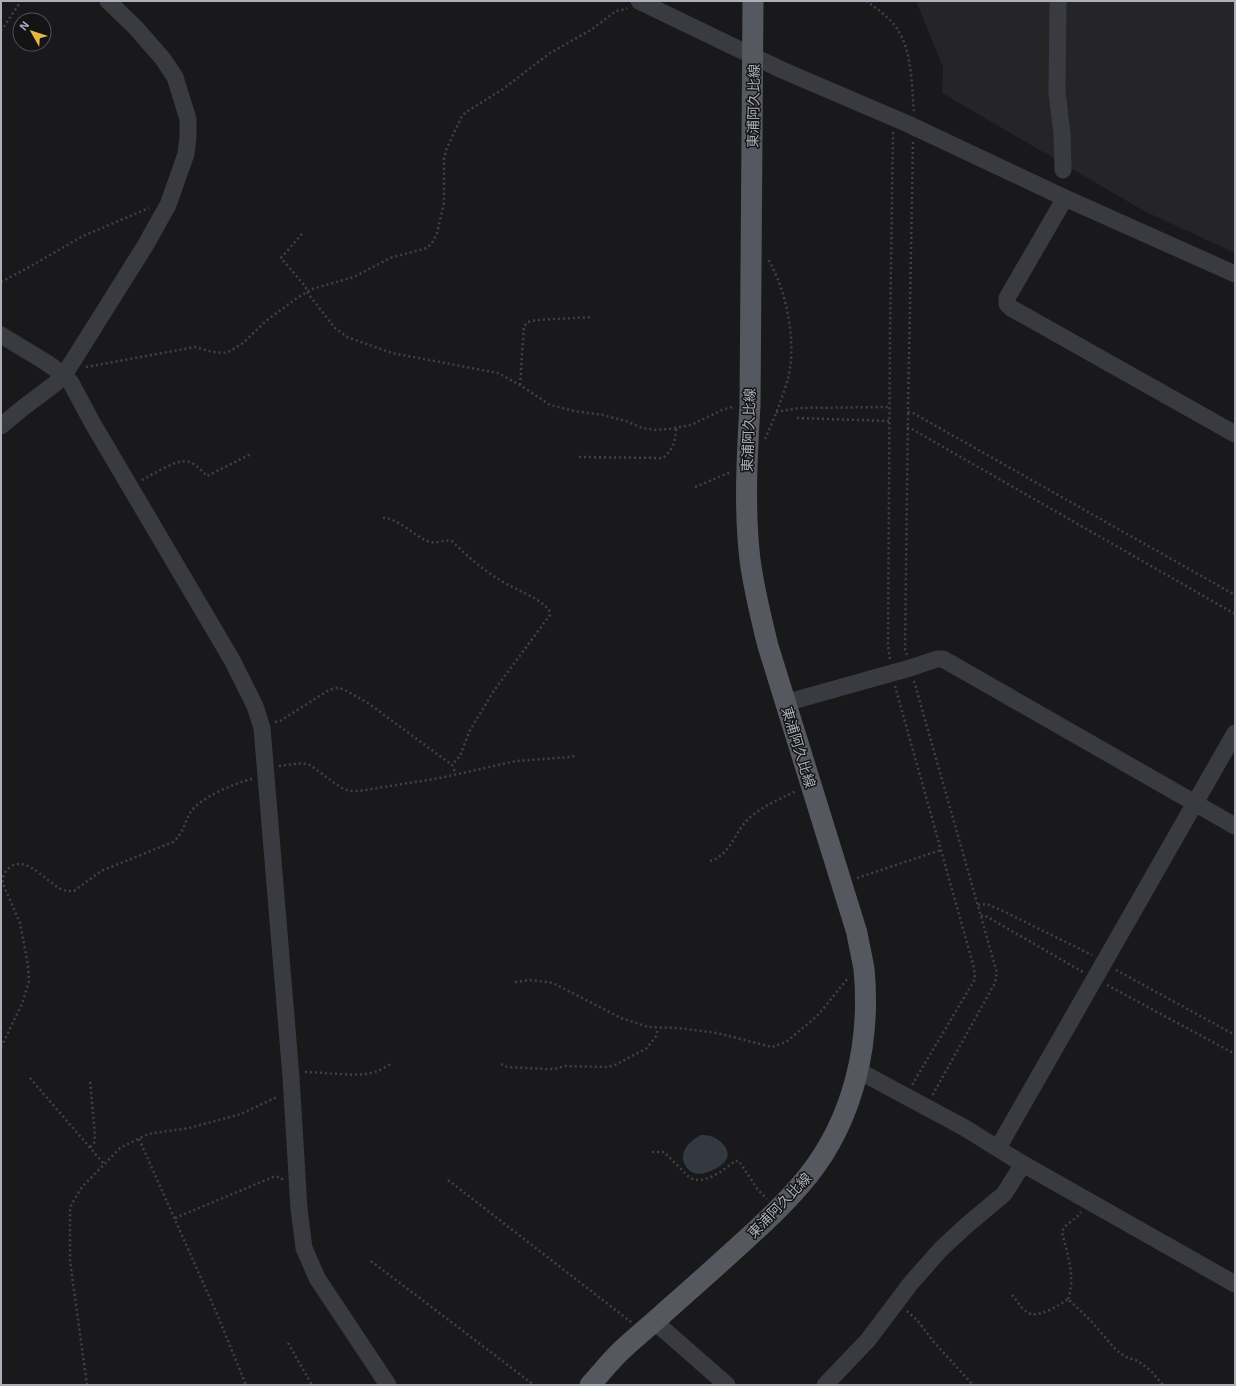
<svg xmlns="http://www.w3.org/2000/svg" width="1236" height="1386" font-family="'Exo 2','Noto Sans JP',sans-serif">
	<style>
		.built { fill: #252528 }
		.water { fill: #323940 }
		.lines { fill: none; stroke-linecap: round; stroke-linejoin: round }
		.path { stroke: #404247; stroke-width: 2.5; stroke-dasharray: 2 3; stroke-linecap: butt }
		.minor { stroke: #3a3b40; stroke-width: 17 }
		.major { stroke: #56585f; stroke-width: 21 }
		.labels { text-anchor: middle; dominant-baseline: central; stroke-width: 3; stroke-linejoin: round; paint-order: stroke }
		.street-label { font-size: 14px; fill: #acb0ba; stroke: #141416 }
	</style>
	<rect width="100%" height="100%" fill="#19191b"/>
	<path class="built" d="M 916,1 L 1235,1 L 1235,253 L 1144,211 L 942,93 L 943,67 Z"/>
	<path class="water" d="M 701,1135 C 704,1135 708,1135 710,1136 C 719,1138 731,1149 727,1158 C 723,1168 699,1179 690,1171 C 675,1157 687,1142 701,1135 Z"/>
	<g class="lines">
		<path class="path" d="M 866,1 C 875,7 884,14 892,22 C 913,46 911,82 914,111
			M 1,31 L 21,1
			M 913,142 L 908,412 L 913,413 L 1235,595
			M 302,234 L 281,258 L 305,286 L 309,295 L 335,328 L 347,337 L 392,353 L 498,373 L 520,385 L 550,405 L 574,411 L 603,415 L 626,421 L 642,428 L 656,430 L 669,429 L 691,425 L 722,410 L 735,406
			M 1,282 L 31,266 L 83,236 L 149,208
			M 86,367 L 195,347 L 213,352 L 223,353 L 230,351 L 243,343 L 267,320 L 297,298 L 312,289 L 354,277 L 390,258 L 427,248 L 432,243 L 437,233 L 444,203 L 444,159 L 446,150 L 462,116 L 466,112 L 503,89 L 550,53 L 591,30 L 616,11 L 626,9 L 627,8
			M 520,385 L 524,326 L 528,322 L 536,320 L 592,317
			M 776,412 L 799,408 L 889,407
			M 797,418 L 889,421
			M 907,428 L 910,428 L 1235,614
			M 765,439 C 773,421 781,402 787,382 C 798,345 787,291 768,259
			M 579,457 L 663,458 C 673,449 676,441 676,428
			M 142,480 C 152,475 179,457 189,462 C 196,464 202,471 207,476 L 251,454
			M 695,487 L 731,472
			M 383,518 C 396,517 415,536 427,541 C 436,545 443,539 452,541 C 468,557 485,572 505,583 C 520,592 538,597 549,610 L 550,615 L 493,692 L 469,732 L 460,756 L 452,765 L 456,774
			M 907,655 L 905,649 L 908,412
			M 890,659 L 888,645 L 890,335 L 893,132
			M 914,681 L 997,973 L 995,983 L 932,1096
			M 895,686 L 974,968 L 975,979 L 912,1085
			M 275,722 L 280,721 L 329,690 L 336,688 L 343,689 L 368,703 L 452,765
			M 279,766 L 302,763 L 310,765 L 340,787 L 349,791 L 359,791 L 440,778 L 516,761 L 571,757 L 577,755
			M 710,861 C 731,855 735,831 749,818 C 763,806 780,799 796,791
			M 857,878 L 941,850
			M 978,905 L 987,904 L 1001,910 L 1092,955
			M 981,916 L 984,915 L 1083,972
			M 1116,970 L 1235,1035
			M 515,982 L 532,980 L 553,983 L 621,1018 L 648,1027 L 678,1028 L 717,1033 L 772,1047 L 786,1042 L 810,1022 L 819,1014 L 848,978
			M 1107,985 L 1235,1054
			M 1,1047 L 22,1004 L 29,981 L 28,965 L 20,923 L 3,884 C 2,877 4,872 10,867 C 26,855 46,881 59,888 C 64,891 69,891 74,891 L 101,871 L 173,842 C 183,834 184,824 190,813 C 199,798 235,783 252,779
			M 501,1064 L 507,1067 L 545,1069 L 555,1069 L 564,1066 L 608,1067 L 615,1065 L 647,1048 L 656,1036 L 658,1028
			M 305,1072 C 328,1072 353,1078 375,1072 C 381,1070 387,1066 392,1063
			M 30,1078 L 104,1164
			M 139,1139 L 217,1314 L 246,1385
			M 90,1147 L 94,1143 L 95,1135 L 90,1081
			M 652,1152 L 664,1152 L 690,1178 C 705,1185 724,1170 735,1161 L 739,1161 L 758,1190 L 767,1199
			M 448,1180 L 631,1322
			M 175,1218 L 273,1177 L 280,1177 L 283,1180
			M 371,1261 L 534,1385
			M 1012,1295 C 1017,1300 1021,1308 1027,1312 C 1036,1320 1060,1305 1068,1299 L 1091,1321 L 1116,1350 L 1126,1357 L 1138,1361 L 1151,1371 L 1163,1385
			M 1068,1299 C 1076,1277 1067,1254 1062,1232 C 1065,1223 1076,1220 1081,1212
			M 907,1311 L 918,1321 L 933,1341 L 973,1385
			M 288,1343 L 312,1385
			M 87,1385 L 70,1261 L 70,1207 L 82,1187 L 120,1148 L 148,1134 L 189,1128 L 241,1114 L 277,1097"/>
		<path class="minor" d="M 639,1 L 782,70 L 908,124 L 1065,198 L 1235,274
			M 1058,1 L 1057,92 L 1062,134 L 1063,170
			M 1065,198 L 1007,298 L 1007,304 L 1011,308 L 1235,434
			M 1,335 L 47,363 L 64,375 L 71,383 L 93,424 L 232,660 L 255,706 L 262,728 L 291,1077 L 299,1209 L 304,1248 L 317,1278 L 388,1385
			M 1,426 L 24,407 L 56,383 L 66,372 L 145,246 L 168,205 L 186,154 L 188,137 L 188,119 L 175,77 L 163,59 L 136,28 L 108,1
			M 785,703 L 910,668 L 937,659 L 943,659 L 1235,826
			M 859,1071 L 965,1128 L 1023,1164 L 1235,1284
			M 998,1148 L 1235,733
			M 655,1322 L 727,1385
			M 825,1385 L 868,1340 L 911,1283 L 941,1249 L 967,1225 L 1004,1194 L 1023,1164"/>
		<path class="major" d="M 590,1385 C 601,1373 611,1360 623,1349 C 637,1336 652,1324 666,1311 C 691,1289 717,1266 742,1243 C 765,1222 788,1201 808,1176 C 854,1118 871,1042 864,969 C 862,957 859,945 857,933 L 768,646 C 761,618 754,589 750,560 C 744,508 747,456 750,405 L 753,1"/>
	</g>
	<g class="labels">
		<g class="street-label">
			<text transform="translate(753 106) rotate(-89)">東浦阿久比線</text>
			<text transform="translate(748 430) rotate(-88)">東浦阿久比線</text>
			<text transform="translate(799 747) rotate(73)">東浦阿久比線</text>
			<text transform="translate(779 1205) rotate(-46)">東浦阿久比線</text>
		</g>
	</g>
	<rect width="1236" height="1386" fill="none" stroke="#acb0ba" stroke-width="4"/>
	<g transform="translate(32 32) rotate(309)"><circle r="19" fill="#141416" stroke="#515258"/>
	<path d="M0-3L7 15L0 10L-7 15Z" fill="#e6b846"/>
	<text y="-6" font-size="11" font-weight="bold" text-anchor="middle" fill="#acb0ba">N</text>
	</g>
</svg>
